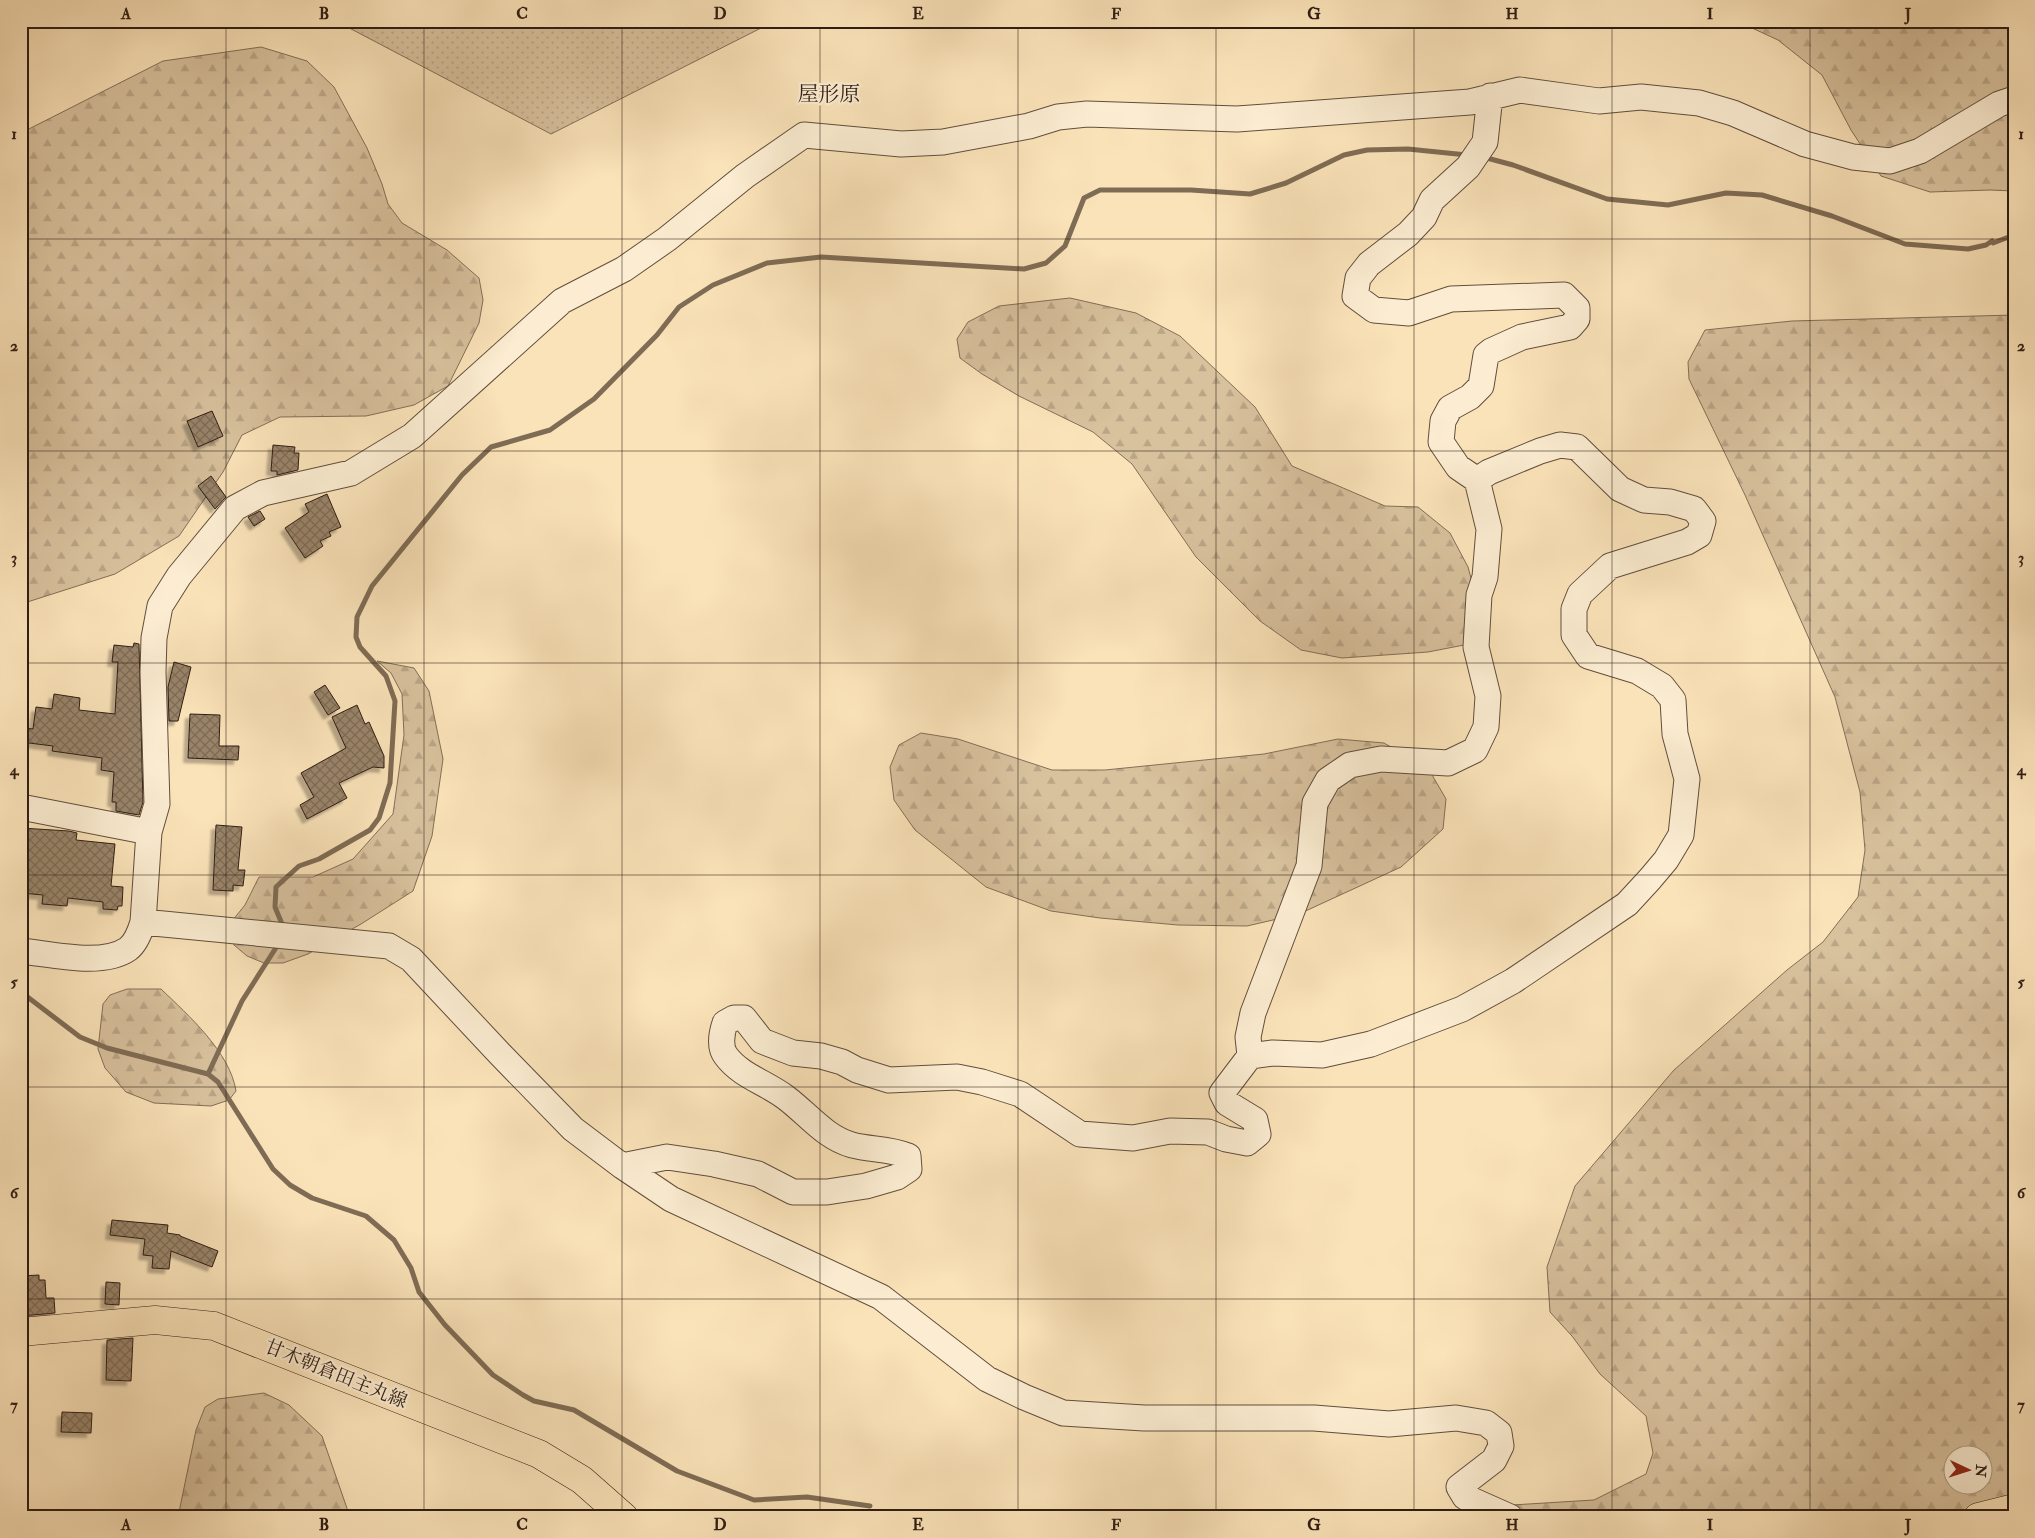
<svg xmlns="http://www.w3.org/2000/svg" width="2035" height="1538" font-family="'IM FELL Double Pica','Noto Serif JP',serif">
	<style>
		.green { fill: url(#green-dots); stroke: #836f58 }
		.forest { fill: url(#forest-firs); stroke: #836f58; fill-rule: evenodd }
		.lines { fill: none; stroke-linecap: round; stroke-linejoin: round }
		.stream { stroke: #7f6c55; stroke-width: 5 }
		.building { fill: url(#building-cross-hatch); stroke: #2e1d14; filter: url(#shadow) }
		.minor-casing { stroke: #614e3d; stroke-width: 27 }
		.major-casing { stroke: #2e1d14; stroke-width: 29 }
		.minor { stroke: #fcedd2; stroke-width: 25 }
		.major { stroke: #fbe3b9; stroke-width: 28 }
		.grid { fill: none; stroke: #2e1d14; stroke-width: 1; stroke-opacity: 0.55 }
		.labels { text-anchor: middle; dominant-baseline: central; stroke-width: 4.5; stroke-linejoin: round; paint-order: stroke }
		.street-label { font-size: 19px; fill: #2e1d14; stroke: #fcedd2 }
		.quarter-label { font-size: 21px; fill: #2e1d14; stroke: #fcedd2 }
		.neatline { fill: none; stroke: #2e1d14; stroke-width: 2 }
		.grid-label { font-size: 16px; text-anchor: middle; font-weight: bold; fill: #2e1d14 }
	</style>
	<defs>
		<pattern id="green-dots" width="8" height="8" patternUnits="userSpaceOnUse" patternTransform="scale(1.25)"><rect width="8" height="8" fill="#d8c19d"/><path d="M2 2h.1M6 6h.1" fill="none" stroke="#baa586" stroke-width="1.8" stroke-linecap="round"/></pattern>
		<pattern id="forest-firs" width="22" height="20" patternUnits="userSpaceOnUse" patternTransform="scale(1.25)"><rect width="22" height="20" fill="#d8c19d"/><path d="M5 1l3.5 6h-7zM16 11l3.5 6h-7z" fill="#baa586"/></pattern>
		<pattern id="building-cross-hatch" width="8" height="8" patternUnits="userSpaceOnUse" patternTransform="scale(1.25)"><rect width="8" height="8" fill="#99846a"/><path d="M0 0l8 8M0 8l8-8" fill="none" stroke="#7d6b56"/></pattern>
		<filter id="shadow"><feDropShadow dx="-4.5" dy="4.5" stdDeviation="1" flood-color="#0004"/></filter>
	</defs>
	<rect width="100%" height="100%" fill="#fbe3b9"/>
	<filter id="stains"><feTurbulence type="fractalNoise" baseFrequency=".004" numOctaves="4"/><feColorMatrix values="0 0 0 0 .2 0 0 0 0 .09 0 0 0 0 .02 0 0 0 .5 -.17"/></filter>
	<radialGradient id="worn" r=".72"><stop offset=".6" stop-color="#630" stop-opacity="0"/><stop offset="1" stop-color="#630" stop-opacity=".3"/></radialGradient>
	<path class="green" d="M 336,21 L 775,21 L 551,134 Z"/>
	<path class="forest" d="M 1737,21 L 2014,21 L 2014,191 L 1990,190 L 1930,192 L 1881,176 L 1851,130 L 1822,75 L 1778,40 Z
		M 261,47 L 307,61 L 334,87 L 367,148 L 382,184 L 388,204 L 402,223 L 447,250 L 479,278 L 483,300 L 479,323 L 448,386 L 414,405 L 366,416 L 280,417 L 242,435 L 223,472 L 179,536 L 115,574 L 21,604 L 21,133 L 163,61 Z
		M 1070,298 L 1136,313 L 1180,336 L 1255,407 L 1292,466 L 1385,506 L 1418,507 L 1450,533 L 1468,567 L 1477,600 L 1464,645 L 1428,652 L 1342,658 L 1301,650 L 1260,621 L 1196,557 L 1132,464 L 1093,432 L 1019,396 L 982,374 L 960,358 L 957,339 L 968,322 L 999,306 Z
		M 2014,315 L 2014,1517 L 1458,1517 L 1512,1505 L 1594,1500 L 1646,1474 L 1653,1453 L 1646,1416 L 1600,1374 L 1572,1336 L 1550,1312 L 1547,1267 L 1575,1186 L 1674,1070 L 1787,970 L 1823,942 L 1858,897 L 1865,850 L 1860,792 L 1835,697 L 1745,495 L 1689,379 L 1688,362 L 1705,330 L 1792,321 ZM 1952,1456 L 1982,1456 L 1982,1486 L 1952,1486 Z
		M 377,661 L 414,668 L 429,691 L 443,759 L 432,836 L 413,891 L 361,924 L 308,954 L 283,963 L 264,963 L 247,956 L 234,945 L 228,926 L 245,905 L 259,877 L 313,877 L 353,859 L 393,814 L 404,735 L 402,694 L 391,673 Z
		M 921,733 L 958,739 L 1052,770 L 1105,770 L 1264,754 L 1338,739 L 1384,743 L 1428,768 L 1446,799 L 1443,829 L 1401,867 L 1299,914 L 1247,926 L 1178,925 L 1100,918 L 1051,911 L 986,887 L 915,830 L 894,800 L 890,767 L 899,745 Z
		M 127,989 L 161,989 C 188,1015 230,1052 236,1091 L 229,1100 L 211,1106 L 154,1103 L 126,1092 L 105,1068 L 98,1049 L 103,1004 L 110,995 Z
		M 264,1393 L 289,1405 L 322,1436 L 350,1517 L 178,1517 L 196,1430 L 205,1407 L 218,1399 Z"/>
	<g class="lines">
		<path class="stream" d="M 1483,157 L 1513,165 L 1607,199 L 1668,205 L 1726,193 L 1762,195 L 1832,216 L 1905,244 L 1968,249 L 1986,245 L 1992,241 L 1993,243 L 2014,235
			M 282,928 L 282,924 L 275,907 L 276,887 L 299,866 L 319,859 L 370,830 L 379,818 L 390,783 L 395,701 L 386,676 L 360,647 L 356,637 L 357,617 L 372,586 L 462,475 L 491,447 L 550,430 L 594,399 L 657,335 L 679,307 L 713,285 L 767,263 L 821,257 L 1024,269 L 1046,263 L 1065,246 L 1084,198 L 1100,190 L 1191,190 L 1250,194 L 1286,183 L 1344,155 L 1367,150 L 1408,149 L 1467,155
			M 21,992 L 80,1037 L 107,1048 L 208,1074 L 218,1082 L 273,1169 L 290,1185 L 312,1198 L 366,1216 L 394,1240 L 411,1268 L 419,1292 L 445,1325 L 493,1375 L 523,1395 L 534,1401 L 574,1410 L 677,1471 L 754,1500 L 807,1497 L 870,1506
			M 208,1074 L 242,1001 L 279,943"/>
	</g>
	<path class="building" d="M 212,411 L 223,436 L 198,447 L 187,421 Z
		M 273,445 L 295,447 L 294,453 L 299,453 L 298,470 L 277,475 L 277,471 L 271,471 Z
		M 211,476 L 226,497 L 215,509 L 198,486 Z
		M 327,494 L 341,527 L 329,532 L 331,536 L 320,541 L 323,546 L 305,558 L 285,528 L 309,512 L 305,504 Z
		M 260,511 L 265,519 L 254,526 L 248,517 Z
		M 134,643 L 139,644 L 143,802 L 139,815 L 116,811 L 116,802 L 112,802 L 114,772 L 101,770 L 102,758 L 52,751 L 53,746 L 21,742 L 23,728 L 33,729 L 36,707 L 52,709 L 54,694 L 80,698 L 79,710 L 115,714 L 118,662 L 112,662 L 114,645 L 133,647 Z
		M 174,662 L 191,667 L 178,721 L 169,721 L 168,687 Z
		M 325,685 L 340,708 L 328,715 L 314,692 Z
		M 357,705 L 365,724 L 369,722 L 384,756 L 384,768 L 373,767 L 339,783 L 347,798 L 307,819 L 300,805 L 314,797 L 301,773 L 346,748 L 332,717 Z
		M 190,714 L 220,715 L 219,746 L 239,746 L 238,760 L 188,758 Z
		M 216,825 L 242,827 L 238,870 L 245,870 L 243,886 L 233,885 L 233,891 L 213,890 Z
		M 21,828 L 69,831 L 77,833 L 76,840 L 115,844 L 111,886 L 123,887 L 122,906 L 118,906 L 117,910 L 103,909 L 103,902 L 68,898 L 67,906 L 42,904 L 43,895 L 21,893 Z
		M 112,1220 L 168,1225 L 167,1233 L 180,1235 L 180,1236 L 218,1251 L 212,1267 L 171,1251 L 169,1269 L 152,1268 L 153,1256 L 143,1255 L 145,1239 L 110,1235 Z
		M 39,1275 L 39,1280 L 45,1280 L 46,1298 L 54,1298 L 55,1313 L 21,1316 L 21,1276 Z
		M 106,1282 L 120,1283 L 119,1305 L 105,1304 Z
		M 133,1338 L 131,1381 L 106,1380 L 107,1340 Z
		M 62,1412 L 92,1413 L 91,1433 L 61,1432 Z"/>
	<g class="lines">
		<g class="minor-casing">
			<path id="minor" d="M 21,807 L 149,832
				M 143,922 L 389,946 L 411,959 L 500,1054 L 573,1129 L 622,1166 L 671,1199 L 881,1297 L 987,1379 L 1024,1397 L 1063,1413 L 1144,1418 L 1314,1418 L 1389,1424 L 1456,1418 L 1486,1423 L 1499,1433 L 1501,1446 L 1494,1460 L 1459,1487 L 1465,1497 L 1510,1517
				M 21,951 C 51,954 102,967 128,949 C 136,943 140,932 143,922 L 149,832 L 157,804 L 153,672 L 154,638 L 160,606 L 179,576 L 235,508 L 263,493 L 351,473 L 412,436 L 562,301 L 624,269 L 667,239 L 745,176 L 804,135 L 901,144 L 943,142 L 1029,126 L 1058,117 L 1087,114 L 1237,119 L 1470,102 L 1520,90 L 1599,101 L 1641,97 L 1699,103 L 1733,113 L 1805,144 L 1853,157 L 1890,161 L 1920,151 L 1999,104 L 2014,99
				M 1250,1056 L 1273,1053 L 1322,1055 L 1371,1044 L 1462,1009 L 1513,981 L 1627,904 L 1650,879 L 1666,860 L 1681,835 L 1687,779 L 1675,734 L 1673,700 L 1662,686 L 1637,671 L 1588,656 L 1574,635 L 1574,609 L 1580,594 L 1610,566 L 1687,542 L 1699,535 L 1703,521 L 1694,509 L 1670,502 L 1644,500 L 1620,489 L 1577,447 L 1560,445 L 1540,451 L 1489,472 L 1477,480
				M 622,1166 L 667,1157 L 714,1164 L 758,1174 L 793,1192 L 827,1192 L 866,1186 L 897,1177 L 909,1169 L 908,1156 C 889,1148 871,1150 852,1145 C 824,1137 807,1113 785,1097 C 765,1082 741,1076 726,1056 C 719,1047 722,1032 725,1023 L 734,1018 L 744,1018 L 762,1041 L 793,1053 L 821,1056 L 842,1062 L 857,1070 L 889,1080 L 957,1077 L 982,1082 L 1020,1094 L 1080,1134 L 1133,1138 L 1170,1131 L 1208,1132 L 1226,1139 L 1247,1143 L 1258,1134 L 1255,1120 L 1227,1103 L 1222,1093 L 1250,1056 L 1248,1037 L 1253,1013 L 1309,866 L 1315,803 L 1328,780 L 1350,765 L 1381,759 L 1448,763 L 1475,750 L 1486,727 L 1488,696 L 1476,647 L 1479,595 L 1485,577 L 1489,529 L 1477,480 L 1458,467 L 1441,442 L 1443,421 L 1450,408 L 1470,397 L 1481,386 L 1486,355 L 1491,351 L 1522,337 L 1570,327 L 1577,319 L 1577,308 L 1564,295 L 1451,299 L 1409,313 L 1374,310 L 1355,296 L 1358,278 L 1369,264 L 1408,234 L 1424,217 L 1432,200 L 1468,167 L 1485,142 L 1490,96"/>
		</g>
		<g class="major-casing">
			<path id="major" d="M 21,1332 L 155,1320 L 214,1326 L 539,1454 L 582,1480 L 624,1517
				M 1978,1517 L 2014,1508"/>
		</g>
		<use href="#minor" class="minor"/>
		<use href="#major" class="major"/>
	</g>
	<path class="grid" d="M 226,21 L 226,1517M 424,21 L 424,1517M 622,21 L 622,1517M 820,21 L 820,1517M 1018,21 L 1018,1517M 1216,21 L 1216,1517M 1414,21 L 1414,1517M 1612,21 L 1612,1517M 1810,21 L 1810,1517M 21,239 L 2014,239M 21,451 L 2014,451M 21,663 L 2014,663M 21,875 L 2014,875M 21,1087 L 2014,1087M 21,1299 L 2014,1299"/>
	<g class="labels">
		<g class="street-label">
			<text transform="translate(336 1374) rotate(22)">甘木朝倉田主丸線</text>
		</g>
		<g class="quarter-label">
			<text x="829" y="94">屋形原</text>
		</g>
	</g>
	<rect width="2035" height="1538" fill="none" stroke="#fbe3b9" stroke-width="55"/>
	<g transform="translate(1968 1470) rotate(94)"><circle r="24" fill="#fcedd2" stroke="#aa9a86"/>
	<path d="M0-4L9 19L0 12L-9 19Z" fill="#8f2418"/>
	<text y="-8" font-size="14" font-weight="bold" text-anchor="middle" fill="#2e1d14">N</text>
	</g>
	<rect x="28" y="28" width="1980" height="1482" class="neatline"/>
	<g class="grid-label">
		<text x="126" y="19">A</text>
		<text x="324" y="19">B</text>
		<text x="522" y="19">C</text>
		<text x="720" y="19">D</text>
		<text x="918" y="19">E</text>
		<text x="1116" y="19">F</text>
		<text x="1314" y="19">G</text>
		<text x="1512" y="19">H</text>
		<text x="1710" y="19">I</text>
		<text x="1908" y="19">J</text>
		<text x="14" y="139">1</text>
		<text x="2021" y="139">1</text>
		<text x="14" y="351">2</text>
		<text x="2021" y="351">2</text>
		<text x="14" y="563">3</text>
		<text x="2021" y="563">3</text>
		<text x="14" y="775">4</text>
		<text x="2021" y="775">4</text>
		<text x="14" y="987">5</text>
		<text x="2021" y="987">5</text>
		<text x="14" y="1198">6</text>
		<text x="2021" y="1198">6</text>
		<text x="14" y="1410">7</text>
		<text x="2021" y="1410">7</text>
		<text x="126" y="1530">A</text>
		<text x="324" y="1530">B</text>
		<text x="522" y="1530">C</text>
		<text x="720" y="1530">D</text>
		<text x="918" y="1530">E</text>
		<text x="1116" y="1530">F</text>
		<text x="1314" y="1530">G</text>
		<text x="1512" y="1530">H</text>
		<text x="1710" y="1530">I</text>
		<text x="1908" y="1530">J</text>
	</g>
	<rect width="100%" height="100%" filter="url(#stains)"/>
	<rect width="100%" height="100%" fill="url(#worn)"/>
</svg>
